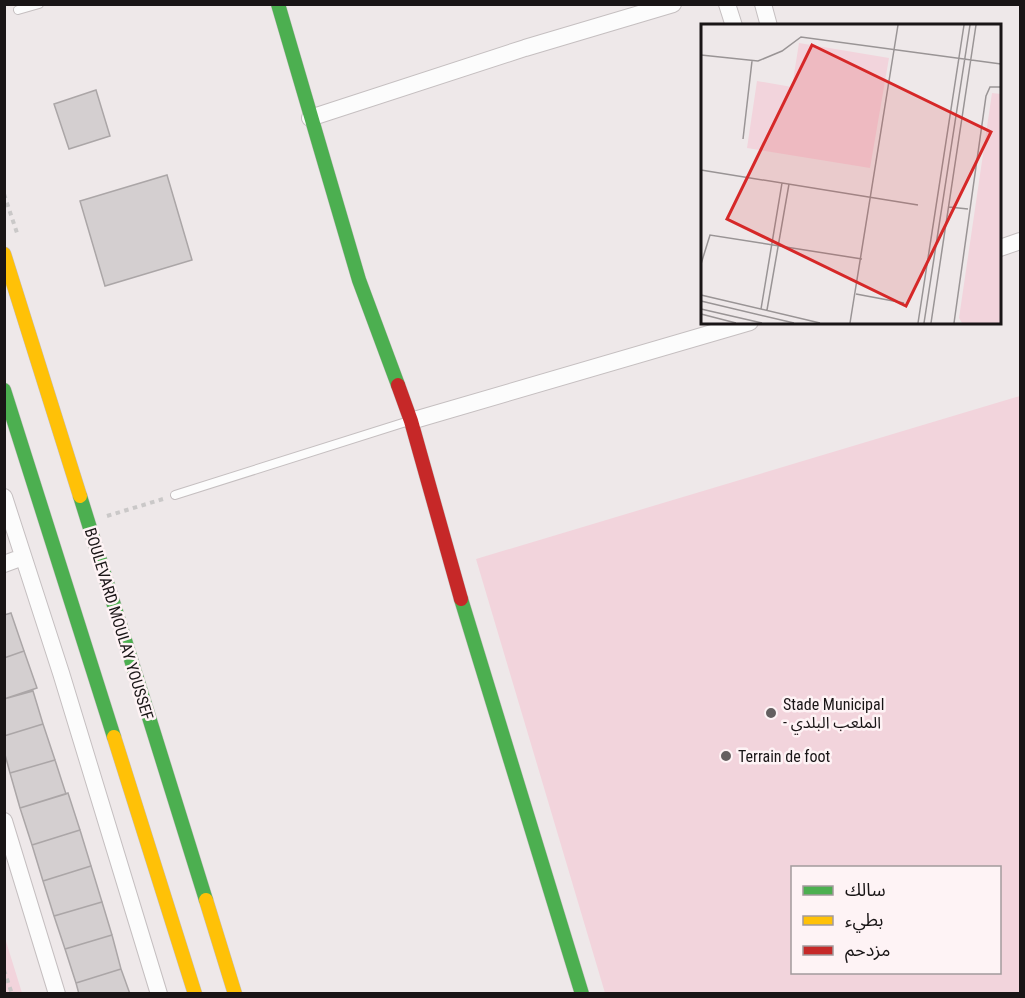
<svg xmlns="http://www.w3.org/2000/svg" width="1025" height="998" font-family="'Roboto Condensed','Noto Sans Arabic',sans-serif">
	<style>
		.green { fill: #f2d4dc; fill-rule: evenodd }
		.building { fill: #d4cfd0; stroke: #aba6a7; stroke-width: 1.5 }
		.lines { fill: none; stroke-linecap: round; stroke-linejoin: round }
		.lane-casing { stroke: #c5bfc0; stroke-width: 10 }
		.street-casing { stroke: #c5bfc0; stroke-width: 18 }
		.fast-casing { stroke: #c5bfc0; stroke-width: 15 }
		.slow-casing { stroke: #c5bfc0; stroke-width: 15 }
		.jam-casing { stroke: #c5bfc0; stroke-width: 15 }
		.path { stroke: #cac8c8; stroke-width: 4; stroke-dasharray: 4.5 4.5; stroke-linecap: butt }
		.lane { stroke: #fcfcfc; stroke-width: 8 }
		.street { stroke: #fcfcfc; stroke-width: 16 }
		.fast { stroke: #4caf50; stroke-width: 14 }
		.slow { stroke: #ffc107; stroke-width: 14 }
		.jam { stroke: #c62828; stroke-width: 14 }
		.poi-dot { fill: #645f60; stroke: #fef3f5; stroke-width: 2 }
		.labels { text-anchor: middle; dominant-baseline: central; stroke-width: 5; stroke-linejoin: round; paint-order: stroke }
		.street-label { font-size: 16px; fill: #191516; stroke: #fef3f5 }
		.poi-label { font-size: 16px; fill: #191516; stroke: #fef3f5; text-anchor: start }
		.inset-road { fill: none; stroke: #999495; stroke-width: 1.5 }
		.view { fill: #d62828; fill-opacity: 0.15; stroke: #d62828; stroke-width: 3 }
		.inset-edge { fill: none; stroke: #191516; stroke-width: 3 }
	</style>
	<rect width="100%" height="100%" fill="#eee8e9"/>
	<path class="green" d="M 1020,396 L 1020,993 L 605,993 L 476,559 ZM 792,868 L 1000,868 L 1000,972 L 792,972 Z
		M 5,938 L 22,993 L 5,993 Z"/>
	<path class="building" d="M 96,90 L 110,136 L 69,149 L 54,104 Z
		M 167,175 L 192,260 L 105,286 L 80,201 Z
		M 11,613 L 24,651 L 4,658 L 4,615 Z
		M 24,651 L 37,688 L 4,699 L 4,658 Z
		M 33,691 L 43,724 L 4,736 L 4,699 Z
		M 43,724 L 55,760 L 10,773 L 4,751 L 4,736 Z
		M 55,760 L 66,794 L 20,808 L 10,773 Z
		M 68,793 L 80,830 L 32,845 L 20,808 Z
		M 80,830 L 91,866 L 43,881 L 32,845 Z
		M 91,866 L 102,902 L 54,916 L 43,881 Z
		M 102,902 L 112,935 L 65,949 L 54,916 Z
		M 112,935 L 121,969 L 76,983 L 65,949 Z
		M 121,969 L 130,994 L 79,994 L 76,983 Z"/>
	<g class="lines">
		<g class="lane-casing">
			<path id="lane" d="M 18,10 L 39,4
				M 175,495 L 409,421"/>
		</g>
		<g class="street-casing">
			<path id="street" d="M 727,4 L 734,26
				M 763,4 L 769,26
				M 310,118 L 525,48 L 673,4
				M 1000,248 L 1020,241
				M 411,421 L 750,322
				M 4,497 L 61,673 L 159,994
				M 4,564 L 23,557
				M 4,821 L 57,994"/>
		</g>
		<g class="fast-casing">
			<path id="fast" d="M 278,4 L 359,280 L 398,385
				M 4,390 L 114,737
				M 80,496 L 206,900
				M 461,599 L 582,994"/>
		</g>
		<g class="slow-casing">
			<path id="slow" d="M 4,254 L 80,496
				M 114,737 L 195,994
				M 206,900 L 235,994"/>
		</g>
		<g class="jam-casing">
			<path id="jam" d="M 398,385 L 411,421 L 461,599"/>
		</g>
		<path class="path" d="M 4,194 L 18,236
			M 107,516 L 163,499
			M 4,970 L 12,994"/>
		<use href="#lane" class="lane"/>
		<use href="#street" class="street"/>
		<use href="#fast" class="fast"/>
		<use href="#slow" class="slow"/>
		<use href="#jam" class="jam"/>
	</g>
	<g class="poi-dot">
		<circle cx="771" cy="713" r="6"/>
		<circle cx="726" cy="756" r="6"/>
	</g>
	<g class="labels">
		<g class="street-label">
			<text transform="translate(119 624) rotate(73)">BOULEVARD MOULAY YOUSSEF</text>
		</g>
		<g class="poi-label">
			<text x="783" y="704">Stade Municipal<tspan x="783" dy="18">- الملعب البلدي</tspan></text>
			<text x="738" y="756">Terrain de foot</text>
		</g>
	</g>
	<g transform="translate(701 24)">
		<rect width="300" height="300" fill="#eee8e9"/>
		<path d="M 98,19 L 188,34 L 169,144 L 46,124 L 56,57 L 91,63 ZM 291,69 L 300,70 L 300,299 L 261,299 L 258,294 Z" fill="#f2d4dc"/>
		<path class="inset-road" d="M 0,31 L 57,37 L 81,27 L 100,13 L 300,40M 42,115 L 51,37M 0,146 L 217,181M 248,183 L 267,185M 0,240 L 9,211 L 161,235M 155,270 L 203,279M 0,271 L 119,299M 0,277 L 93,299M 0,285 L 61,299M 60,285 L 81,159M 66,286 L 88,160M 0,290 L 35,299M 149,299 L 197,1M 217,299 L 263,1M 223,299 L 269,1M 230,299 L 275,1M 253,299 L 285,72 L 289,63 L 300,63"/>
		<path class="view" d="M 111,21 L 290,108 L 205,282 L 26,195 Z"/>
		<rect width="300" height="300" class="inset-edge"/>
	</g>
	<rect width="1025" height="998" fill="none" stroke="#191516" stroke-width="12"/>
	<rect x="791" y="866" width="210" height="108" fill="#fef3f5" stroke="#a29a9c" stroke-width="1.5"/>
	<rect x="803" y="886" width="30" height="9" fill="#4caf50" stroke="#a29a9c" stroke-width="1.5"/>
	<text x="845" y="896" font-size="18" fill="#191516">سالك</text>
	<rect x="803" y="916" width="30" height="9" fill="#ffc107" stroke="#a29a9c" stroke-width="1.5"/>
	<text x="845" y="926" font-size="18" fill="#191516">بطيء</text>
	<rect x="803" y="946" width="30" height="9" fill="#c62828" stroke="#a29a9c" stroke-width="1.5"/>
	<text x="845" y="956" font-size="18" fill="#191516">مزدحم</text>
</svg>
